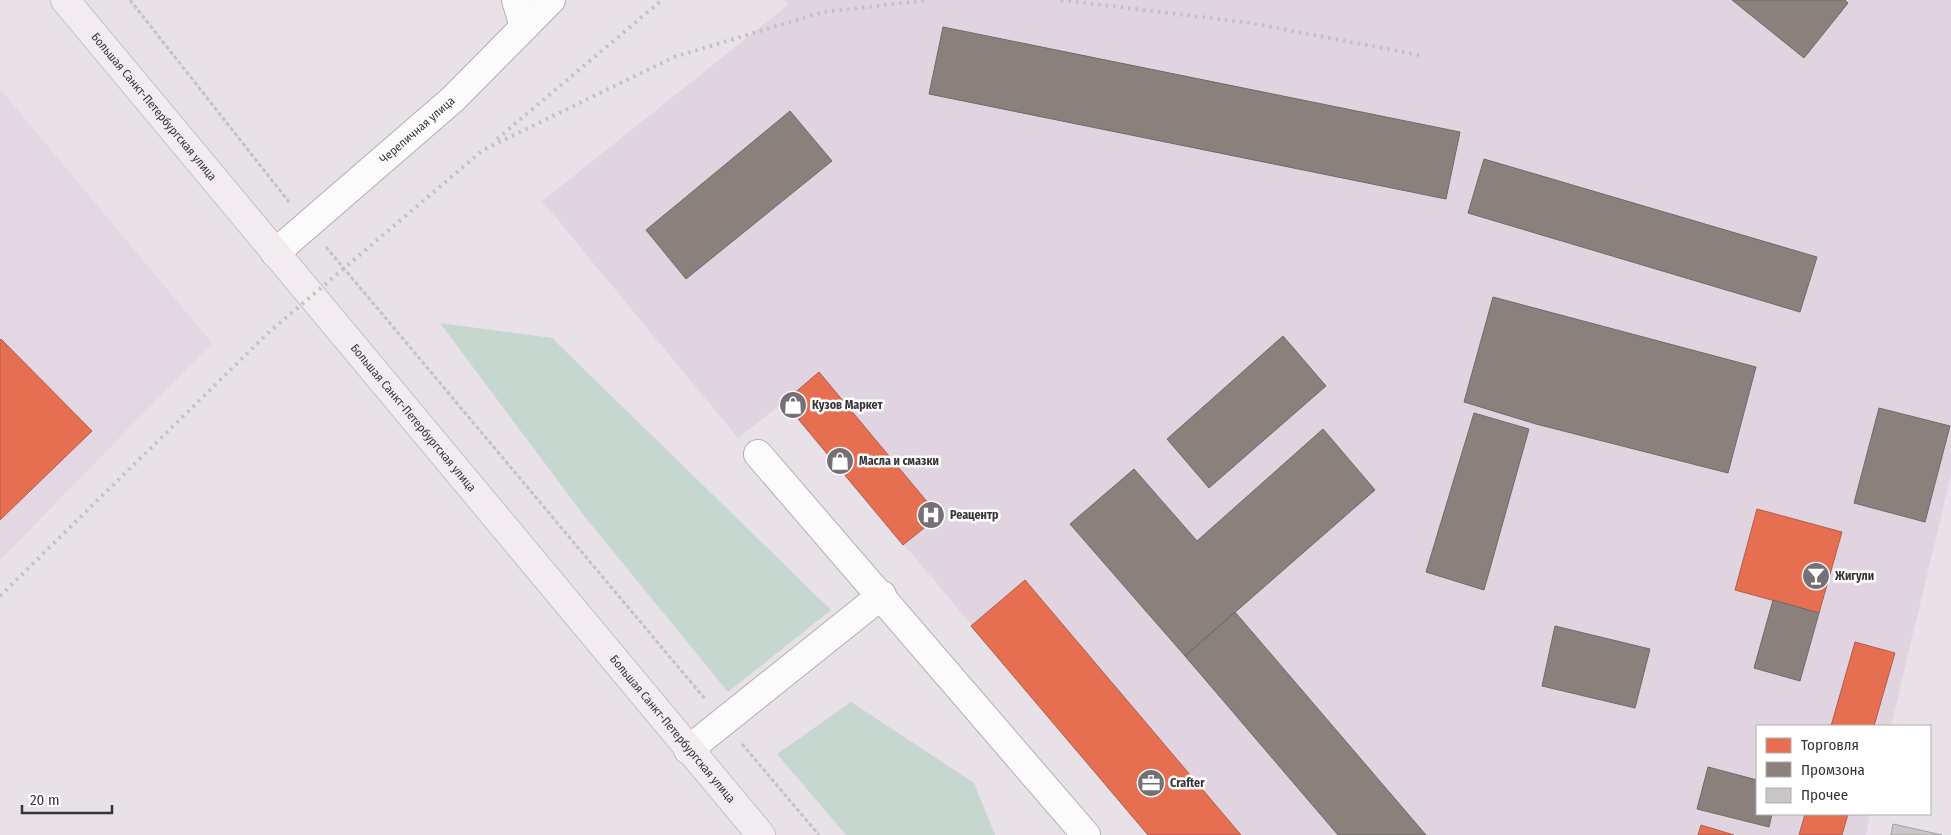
<svg xmlns="http://www.w3.org/2000/svg" width="1951" height="835" font-family="'Fira Sans Condensed',sans-serif">
	<style>
		.commercial { fill: #e3d7e3 }
		.built { fill: #e0d4e0 }
		.green { fill: #c6d7cf }
		.shops { fill: #e76f51; stroke: #b25d4a }
		.industry { fill: #8a817c; stroke: #716a68 }
		.building { fill: #cbc6c6; stroke: #a49fa0 }
		.lines { fill: none; stroke-linecap: round; stroke-linejoin: round }
		.minor-casing { stroke: #b2aeb2; stroke-width: 30 }
		.major-casing { stroke: #c4c0c4; stroke-width: 30 }
		.path { stroke: #c5c2c5; stroke-width: 3; stroke-dasharray: 4 2.5; stroke-linecap: butt }
		.minor { stroke: #fcfbfc; stroke-width: 28 }
		.major { stroke: #f2ebf0; stroke-width: 28 }
		.rail { stroke: #c3c2c3; stroke-width: 4; stroke-dasharray: 2.5 5; stroke-linecap: butt }
		.labels { text-anchor: middle; dominant-baseline: central; stroke-width: 5; stroke-linejoin: round; paint-order: stroke }
		.street-label { font-size: 12px; fill: #383338; stroke: #fff }
		.poi-label { font-size: 12px; font-weight: bold; fill: #383338; stroke: #fff; text-anchor: start }
	</style>
	<rect width="100%" height="100%" fill="#e8e2e8"/>
	<path class="commercial" d="M 0,89 L 212,343 L 0,560 Z"/>
	<path class="built" d="M 784,0 L 1951,0 L 1951,475 L 1891,726 L 1757,726 L 1757,814 L 1870,814 L 1866,835 L 1148,835 L 784,402 L 738,438 L 542,201 L 788,5 Z"/>
	<path class="green" d="M 440,323 L 552,338 L 831,610 L 728,692 L 585,517 Z
		M 851,702 L 974,783 L 995,835 L 846,835 L 777,754 Z"/>
	<path class="shops" d="M 1,339 L 92,431 L 0,520 L 0,340 Z
		M 819,372 L 939,516 L 903,545 L 784,402 Z
		M 1757,509 L 1842,532 L 1819,613 L 1735,590 Z
		M 1025,580 L 1241,835 L 1148,835 L 971,626 Z
		M 1855,642 L 1895,653 L 1874,726 L 1831,726 Z
		M 1805,814 L 1848,814 L 1842,835 L 1799,835 Z
		M 1701,825 L 1734,835 L 1698,835 Z"/>
	<path class="industry" d="M 1732,0 L 1845,0 L 1848,3 L 1804,58 Z
		M 943,27 L 1460,132 L 1446,199 L 929,94 Z
		M 790,111 L 832,161 L 686,279 L 646,230 Z
		M 1484,159 L 1817,257 L 1800,312 L 1468,213 Z
		M 1493,297 L 1756,367 L 1728,473 L 1536,424 L 1464,402 Z
		M 1283,336 L 1326,386 L 1209,488 L 1167,439 Z
		M 1879,408 L 1950,426 L 1925,522 L 1854,503 Z
		M 1474,413 L 1529,429 L 1484,590 L 1426,572 Z
		M 1323,429 L 1375,490 L 1185,656 L 1070,524 L 1134,469 L 1197,541 Z
		M 1773,600 L 1819,613 L 1800,681 L 1754,668 Z
		M 1235,612 L 1426,835 L 1338,835 L 1185,656 Z
		M 1555,626 L 1650,649 L 1635,708 L 1542,686 Z
		M 1708,767 L 1757,780 L 1757,814 L 1772,814 L 1769,827 L 1697,809 Z"/>
	<path class="building" d="M 1893,824 L 1942,835 L 1891,835 Z"/>
	<g class="lines">
		<g class="minor-casing">
			<g id="minor">
				<path d="M 516,0 L 524,27"/>
				<path id="s1" d="M 275,253 L 453,99 L 551,0"/>
				<path d="M 758,454 L 1086,835"/>
				<path d="M 688,750 L 882,595"/>
			</g>
		</g>
		<g class="major-casing">
			<g id="major">
				<path id="s2" d="M 65,0 L 761,835"/>
			</g>
		</g>
		<path class="path" d="M 130,0 L 289,202
			M 326,247 L 705,699
			M 742,744 L 819,835"/>
		<use href="#minor" class="minor"/>
		<use href="#major" class="major"/>
		<path class="rail" d="M 1061,0 L 1251,23 L 1424,56
			M 497,139 L 662,0
			M 0,596 L 268,333 L 483,150 L 674,57 L 823,12 L 929,0"/>
	</g>
	<defs>
		<g id="shop-disc" transform="scale(1.4375)"><circle r="9.5" fill="#767076" stroke="#fff"/><path d="M-5-2.5h2.3a2.7 3.5 0 0 1 5.4 0H5L5.5 6h-11ZM-1.5-2.5h3a1.5 2.3 0 0 0-3 0Z" fill="#fff"/></g>
		<g id="hospital-disc" transform="scale(1.4375)"><circle r="9.5" fill="#767076" stroke="#fff"/><path d="M-5-5h3v3.5h4V-5h3V5h-3V1.5h-4V5h-3Z" fill="#fff"/></g>
		<g id="bar-disc" transform="scale(1.4375)"><circle r="9.5" fill="#767076" stroke="#fff"/><path d="M-6-5H6L.8 .8V4.5H3.5V6h-7V4.5H-.8V.8Z" fill="#fff"/></g>
		<g id="office-disc" transform="scale(1.4375)"><circle r="9.5" fill="#767076" stroke="#fff"/><path d="M-6-3h4V-5.5h4V-3h4V5H-6ZM-1-4.5V-3h2v-1.5ZM-6 0V1H6V0Z" fill="#fff"/></g>
	</defs>
	<g fill-rule="evenodd">
		<use href="#shop-disc" x="793" y="405"/>
		<use href="#shop-disc" x="840" y="461"/>
		<use href="#hospital-disc" x="931" y="515"/>
		<use href="#bar-disc" x="1816" y="576"/>
		<use href="#office-disc" x="1151" y="783"/>
	</g>
	<g class="labels">
		<g class="street-label">
			<text stroke="none"><textPath href="#s2" startOffset="139">Большая Санкт-Петербургская улица</textPath></text>
			<text stroke="none"><textPath href="#s1" startOffset="188">Черепичная улица</textPath></text>
			<text stroke="none"><textPath href="#s2" startOffset="544">Большая Санкт-Петербургская улица</textPath></text>
			<text stroke="none"><textPath href="#s2" startOffset="949">Большая Санкт-Петербургская улица</textPath></text>
		</g>
		<g class="poi-label">
			<text x="812" y="405">Кузов Маркет</text>
			<text x="859" y="461">Масла и смазки</text>
			<text x="950" y="515">Реацентр</text>
			<text x="1835" y="576">Жигули</text>
			<text x="1170" y="783">Crafter</text>
		</g>
	</g>
	<rect x="1756" y="725" width="175" height="90" fill="#ffffff" stroke="#afadaf"/>
	<rect x="1766" y="738" width="25" height="15" fill="#e76f51" stroke="#afadaf"/>
	<text x="1801" y="750" font-size="15" fill="#383338">Торговля</text>
	<rect x="1766" y="762" width="25" height="15" fill="#8a817c" stroke="#afadaf"/>
	<text x="1801" y="775" font-size="15" fill="#383338">Промзона</text>
	<rect x="1766" y="788" width="25" height="15" fill="#cbc6c6" stroke="#afadaf"/>
	<text x="1801" y="800" font-size="15" fill="#383338">Прочее</text>
	<path d="M22 805v8h90v-8" fill="none" stroke="#383338" stroke-width="2.5"/>
	<text x="30" y="805" font-size="15" fill="#383338" stroke="#ffffff" stroke-width="4" paint-order="stroke">20 m</text>
</svg>
